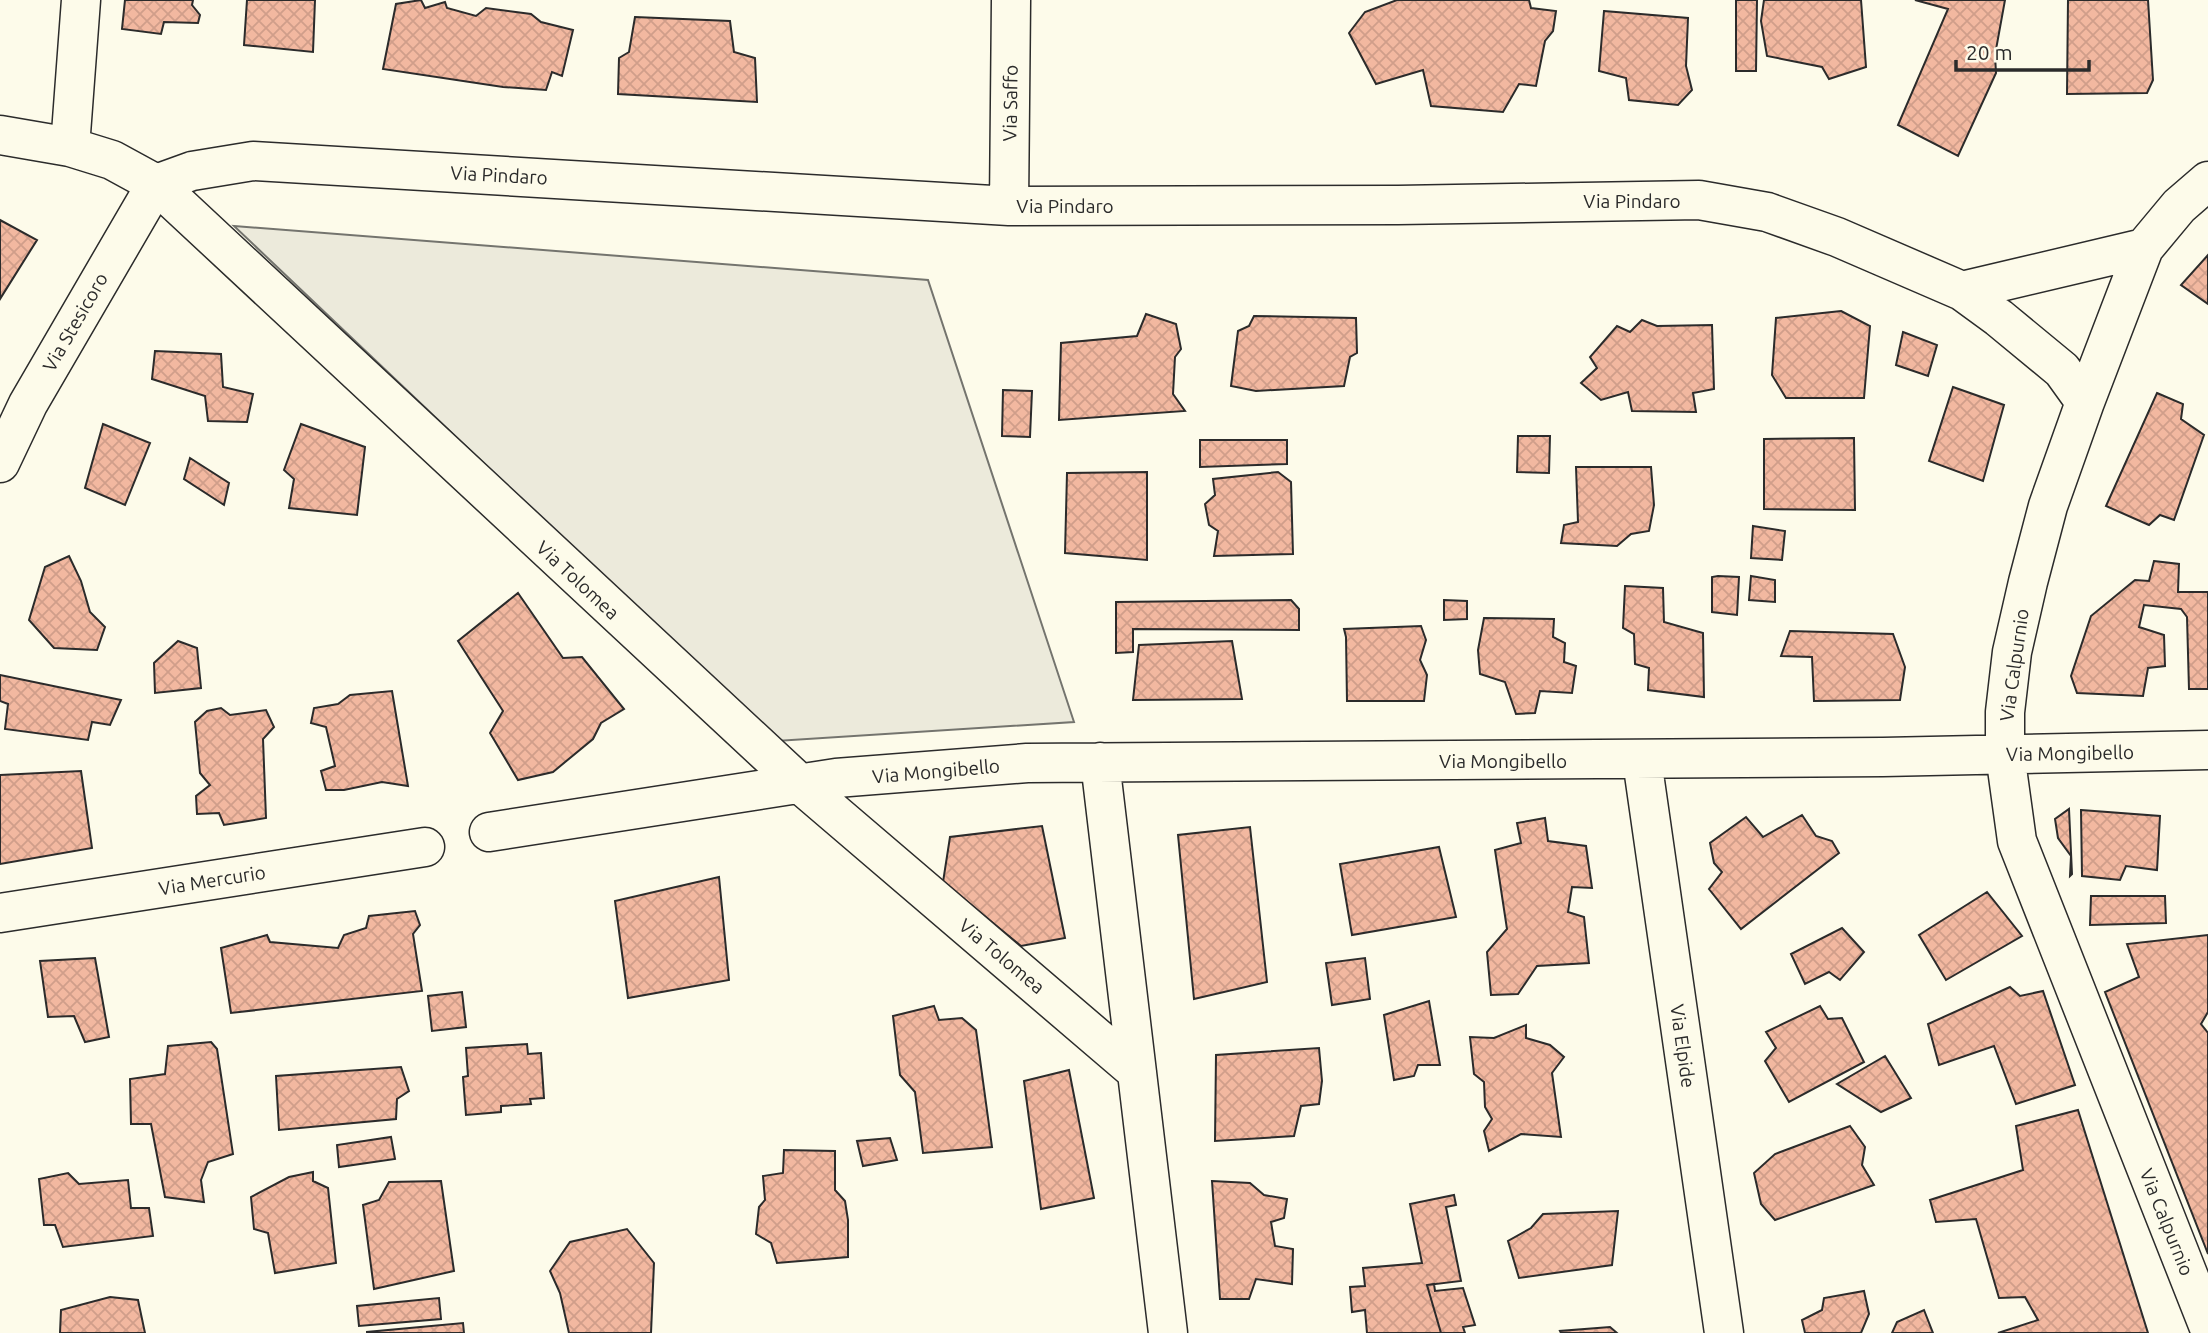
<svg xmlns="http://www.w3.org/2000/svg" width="2208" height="1333" font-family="Ubuntu,sans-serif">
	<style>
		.parking { fill: #eceadb; stroke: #74746e; stroke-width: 2 }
		.building { fill: url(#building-cross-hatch); stroke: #2b2b2b; stroke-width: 2 }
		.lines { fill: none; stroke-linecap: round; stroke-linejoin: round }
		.minor-casing { stroke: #2b2b2b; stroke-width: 41 }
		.minor { stroke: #fdfbea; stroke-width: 38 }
		.labels { text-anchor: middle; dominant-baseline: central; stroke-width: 5; stroke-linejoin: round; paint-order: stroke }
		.street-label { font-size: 19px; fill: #2b2b2b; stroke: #fdfbea }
	</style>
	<defs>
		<pattern id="building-cross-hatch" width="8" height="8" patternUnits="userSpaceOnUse" patternTransform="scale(1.75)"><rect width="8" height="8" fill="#f2b8a0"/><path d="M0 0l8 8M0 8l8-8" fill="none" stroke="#d09e8a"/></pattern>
	</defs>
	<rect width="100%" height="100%" fill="#fdfbea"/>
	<path class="parking" d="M 234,226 L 928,280 L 1074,722 L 776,741 Z"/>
	<path class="building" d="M 125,0 L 193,0 L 192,5 L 200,15 L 198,23 L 164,22 L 161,34 L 122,29 Z
		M 247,0 L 315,0 L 313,52 L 244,45 Z
		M 421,0 L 425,8 L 445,2 L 447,8 L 476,16 L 486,8 L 531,14 L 541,22 L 573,30 L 562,76 L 552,72 L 546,90 L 503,87 L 383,69 L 396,4 Z
		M 1397,0 L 1529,0 L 1531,8 L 1556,11 L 1553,31 L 1545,41 L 1536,86 L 1519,84 L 1503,112 L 1431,106 L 1423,70 L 1376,84 L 1349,33 L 1365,12 Z
		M 1736,0 L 1757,0 L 1756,71 L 1736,71 Z
		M 1764,0 L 1861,0 L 1866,67 L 1829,79 L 1822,67 L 1767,56 L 1761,21 Z
		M 1915,0 L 2005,0 L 1995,55 L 1996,73 L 1958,156 L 1898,125 L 1948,9 Z
		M 2068,0 L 2148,0 L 2153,80 L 2147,93 L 2067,94 Z
		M 1604,11 L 1688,18 L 1686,66 L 1692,90 L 1678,105 L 1629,100 L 1626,78 L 1599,71 Z
		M 635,17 L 730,21 L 734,52 L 755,58 L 757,102 L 618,94 L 619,58 L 629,52 Z
		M 0,220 L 37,240 L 0,299 Z
		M 2208,255 L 2208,304 L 2181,285 Z
		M 1841,311 L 1870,326 L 1864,398 L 1786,398 L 1772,375 L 1776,318 Z
		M 1146,314 L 1176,324 L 1181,349 L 1175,357 L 1173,394 L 1185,411 L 1059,420 L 1061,343 L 1137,336 Z
		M 1254,316 L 1356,318 L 1357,353 L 1350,357 L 1344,386 L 1256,391 L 1231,386 L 1238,331 L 1249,326 Z
		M 1642,320 L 1657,326 L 1712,325 L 1714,389 L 1693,393 L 1696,412 L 1632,411 L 1628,392 L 1601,400 L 1581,383 L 1597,368 L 1590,357 L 1617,326 L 1630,332 Z
		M 1903,332 L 1937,345 L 1928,376 L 1896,365 Z
		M 155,351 L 221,354 L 223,387 L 253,394 L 247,422 L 208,421 L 205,396 L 152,379 Z
		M 1953,387 L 2004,405 L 1983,481 L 1929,461 Z
		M 1003,390 L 1032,391 L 1030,437 L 1002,436 Z
		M 2157,393 L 2183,404 L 2181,419 L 2204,435 L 2174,520 L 2160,515 L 2149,525 L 2106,506 Z
		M 103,424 L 150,443 L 125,505 L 85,488 Z
		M 301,424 L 365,447 L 357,515 L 289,508 L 294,479 L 284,470 Z
		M 1518,436 L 1550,436 L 1549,473 L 1517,472 Z
		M 1854,438 L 1855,510 L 1764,509 L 1764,439 Z
		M 1200,440 L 1287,440 L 1287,464 L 1200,467 Z
		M 190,458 L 229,483 L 224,505 L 184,479 Z
		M 1576,467 L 1651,467 L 1654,505 L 1649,531 L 1631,534 L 1617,546 L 1561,543 L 1564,525 L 1578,522 Z
		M 1147,472 L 1147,560 L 1065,553 L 1067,473 Z
		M 1278,472 L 1291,482 L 1293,554 L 1214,556 L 1218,531 L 1209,525 L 1205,504 L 1215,495 L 1213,479 Z
		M 1753,526 L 1785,531 L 1782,560 L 1751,558 Z
		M 69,556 L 81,581 L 90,612 L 105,627 L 97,650 L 54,648 L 29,620 L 45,567 Z
		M 2154,561 L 2179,564 L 2178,592 L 2208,592 L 2208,689 L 2189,689 L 2187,617 L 2181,609 L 2144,605 L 2139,627 L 2164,635 L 2165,666 L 2148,668 L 2143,696 L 2077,693 L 2071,676 L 2091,616 L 2135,580 L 2149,581 Z
		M 1718,576 L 1739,577 L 1737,615 L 1712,612 L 1712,577 Z
		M 1751,576 L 1775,580 L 1775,602 L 1749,600 Z
		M 1625,586 L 1663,588 L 1664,622 L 1703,633 L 1704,697 L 1648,690 L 1649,668 L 1635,664 L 1634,634 L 1623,628 Z
		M 518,593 L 563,658 L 582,657 L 624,709 L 601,723 L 593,739 L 553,772 L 518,780 L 490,733 L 503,711 L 458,641 Z
		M 1291,600 L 1299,609 L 1299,630 L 1133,629 L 1133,652 L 1116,653 L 1116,602 Z
		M 1444,600 L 1467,601 L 1467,619 L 1444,620 Z
		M 1484,618 L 1554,619 L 1553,637 L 1565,643 L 1564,662 L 1576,666 L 1572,693 L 1540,691 L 1535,713 L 1516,714 L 1505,682 L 1480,674 L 1478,650 Z
		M 1421,626 L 1426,640 L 1420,660 L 1427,675 L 1424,701 L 1347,701 L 1346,637 L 1344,629 Z
		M 1790,631 L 1893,634 L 1905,667 L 1900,700 L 1814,701 L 1812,657 L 1781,656 Z
		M 178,641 L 197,648 L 201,688 L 155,693 L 154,663 Z
		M 1232,641 L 1242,699 L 1133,700 L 1139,645 Z
		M 0,675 L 121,700 L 110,725 L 92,722 L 88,740 L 5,729 L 8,704 L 0,701 Z
		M 392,691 L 408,786 L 382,782 L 344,790 L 326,790 L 321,771 L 335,766 L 326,727 L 311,723 L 314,708 L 338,704 L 350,695 Z
		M 221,708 L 230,715 L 266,710 L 274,727 L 263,739 L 266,818 L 224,825 L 219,813 L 197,814 L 196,796 L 210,785 L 200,773 L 195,722 L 207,711 Z
		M 81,771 L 92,848 L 0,864 L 0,775 Z
		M 2069,809 L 2072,874 L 2070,876 L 2071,856 L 2058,838 L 2055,819 Z
		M 2081,810 L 2160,816 L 2157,870 L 2126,866 L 2120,880 L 2082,876 Z
		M 1802,815 L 1816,836 L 1832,841 L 1839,853 L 1741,929 L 1709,889 L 1722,872 L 1714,863 L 1710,843 L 1746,817 L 1763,837 Z
		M 1545,818 L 1548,841 L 1586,846 L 1592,888 L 1572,887 L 1568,912 L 1584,917 L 1589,963 L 1537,966 L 1518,994 L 1491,995 L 1487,952 L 1507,929 L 1495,850 L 1521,843 L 1517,823 Z
		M 1042,826 L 1065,938 L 1021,946 L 943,882 L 950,837 Z
		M 1250,827 L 1267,982 L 1194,999 L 1178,835 Z
		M 1439,847 L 1456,917 L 1352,935 L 1340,864 Z
		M 719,877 L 729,980 L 628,998 L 615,901 Z
		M 1987,892 L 2022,936 L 1946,980 L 1919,935 Z
		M 2091,896 L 2165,896 L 2166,923 L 2090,925 Z
		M 415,911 L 420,925 L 413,934 L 422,991 L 231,1013 L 221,948 L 267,935 L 270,942 L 338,948 L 344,935 L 366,928 L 369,916 Z
		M 1842,928 L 1864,952 L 1840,980 L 1829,972 L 1805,984 L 1791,954 Z
		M 2208,935 L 2208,1012 L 2201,1024 L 2208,1033 L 2208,1254 L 2105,992 L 2139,977 L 2127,944 Z
		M 95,958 L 109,1037 L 85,1042 L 74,1016 L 48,1017 L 40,961 Z
		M 1365,958 L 1370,999 L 1332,1005 L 1326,963 Z
		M 2010,987 L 2020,996 L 2043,991 L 2075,1085 L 2016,1104 L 1994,1046 L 1939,1065 L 1928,1024 Z
		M 462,992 L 466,1027 L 432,1031 L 428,996 Z
		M 1429,1001 L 1440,1065 L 1418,1065 L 1414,1076 L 1394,1080 L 1384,1015 Z
		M 934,1006 L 939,1020 L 962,1018 L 976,1030 L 992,1147 L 923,1153 L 915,1092 L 900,1075 L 893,1016 Z
		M 1820,1006 L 1828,1019 L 1842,1018 L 1864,1062 L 1789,1102 L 1765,1061 L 1776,1048 L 1766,1032 Z
		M 1526,1025 L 1526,1038 L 1550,1045 L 1564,1057 L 1552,1073 L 1561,1137 L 1521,1134 L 1489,1151 L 1484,1131 L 1492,1119 L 1485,1107 L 1484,1082 L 1474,1074 L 1470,1037 L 1494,1038 Z
		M 211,1042 L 217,1049 L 233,1154 L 208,1162 L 201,1180 L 204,1202 L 165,1197 L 151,1124 L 131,1124 L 130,1079 L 165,1074 L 168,1046 Z
		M 527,1044 L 528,1054 L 541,1053 L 544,1098 L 530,1099 L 531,1104 L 501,1106 L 501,1112 L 466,1115 L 463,1077 L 468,1076 L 466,1048 Z
		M 1319,1048 L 1322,1081 L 1319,1104 L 1301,1106 L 1294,1136 L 1215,1141 L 1216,1055 Z
		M 1885,1056 L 1911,1098 L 1881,1112 L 1837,1084 Z
		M 401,1067 L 409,1091 L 397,1099 L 396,1119 L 279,1130 L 276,1076 Z
		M 1069,1070 L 1094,1198 L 1041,1209 L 1024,1081 Z
		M 2078,1110 L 2148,1333 L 1998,1333 L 2038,1320 L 2025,1297 L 1999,1298 L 1976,1219 L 1936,1222 L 1930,1200 L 2023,1170 L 2016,1126 Z
		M 1850,1126 L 1865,1147 L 1862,1165 L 1874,1185 L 1775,1220 L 1761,1204 L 1754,1173 L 1775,1154 Z
		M 391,1137 L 395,1159 L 339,1167 L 337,1145 Z
		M 890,1138 L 897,1160 L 863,1166 L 857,1141 Z
		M 784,1150 L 835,1151 L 835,1190 L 845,1201 L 848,1220 L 848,1257 L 777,1263 L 771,1243 L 756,1234 L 759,1207 L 765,1200 L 763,1176 L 783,1173 Z
		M 313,1172 L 313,1181 L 328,1188 L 336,1263 L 275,1273 L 268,1233 L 254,1229 L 251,1197 L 289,1177 Z
		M 68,1173 L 79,1184 L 128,1180 L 131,1208 L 149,1208 L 153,1236 L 63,1247 L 55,1225 L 44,1225 L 39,1179 Z
		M 441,1181 L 454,1271 L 374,1289 L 363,1205 L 379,1200 L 389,1182 Z
		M 1212,1181 L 1250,1183 L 1264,1195 L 1287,1199 L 1284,1218 L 1271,1222 L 1275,1246 L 1293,1249 L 1292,1284 L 1256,1279 L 1249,1299 L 1220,1299 Z
		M 1454,1195 L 1456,1205 L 1446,1207 L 1461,1281 L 1427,1285 L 1441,1333 L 1367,1333 L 1365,1310 L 1352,1312 L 1350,1287 L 1365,1286 L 1363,1268 L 1422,1263 L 1410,1204 Z
		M 1618,1211 L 1612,1265 L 1519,1278 L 1508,1241 L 1531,1228 L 1543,1214 Z
		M 627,1229 L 654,1263 L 651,1333 L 569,1333 L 560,1293 L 550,1271 L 570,1242 Z
		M 1434,1284 L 1435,1291 L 1463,1288 L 1475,1325 L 1463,1327 L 1465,1333 L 1441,1333 L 1427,1285 Z
		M 1864,1291 L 1869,1314 L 1861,1333 L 1805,1333 L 1802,1320 L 1822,1310 L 1824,1298 Z
		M 110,1297 L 138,1300 L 145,1333 L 60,1333 L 61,1310 Z
		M 439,1298 L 441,1319 L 359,1326 L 357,1306 Z
		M 1924,1310 L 1933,1333 L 1892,1333 L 1897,1322 Z
		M 463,1323 L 464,1333 L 367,1333 L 367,1332 Z
		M 1610,1327 L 1617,1333 L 1561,1333 L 1560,1331 Z"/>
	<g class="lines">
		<g class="minor-casing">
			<path id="minor" d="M 0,135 L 70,147 L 112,160 L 156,184 L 799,783 L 1137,1072
				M 70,147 L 81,0
				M 2208,181 L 2179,206 L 2144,248 L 2085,402 L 2048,506 L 2028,582 L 2012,652 L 2005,712 L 2005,754 L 2017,841 L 2208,1325
				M 156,184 L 192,171 L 253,161 L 1009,206 L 1398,205 L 1699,200 L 1767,212 L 1837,237 L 1962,291 L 1999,318 L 2062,370 L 2085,402
				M 1009,206 L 1011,0
				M 1962,291 L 2144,248
				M 0,463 L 28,404 L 156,184
				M 1642,760 L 1724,1333
				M 1100,762 L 1168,1333
				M 489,832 L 836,778 L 1027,763 L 1883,757 L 2208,750
				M 0,913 L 425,847"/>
		</g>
		<use href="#minor" class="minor"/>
	</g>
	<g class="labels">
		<g class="street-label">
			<text transform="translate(1010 103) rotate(-89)">Via Saffo</text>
			<text transform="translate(499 175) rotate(3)">Via Pindaro</text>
			<text x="1632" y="201">Via Pindaro</text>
			<text x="1065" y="206">Via Pindaro</text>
			<text transform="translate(75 322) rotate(-60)">Via Stesicoro</text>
			<text transform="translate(578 580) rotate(43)">Via Tolomea</text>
			<text transform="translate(2014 665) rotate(-82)">Via Calpurnio</text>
			<text transform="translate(2070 753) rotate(-1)">Via Mongibello</text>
			<text x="1503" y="761">Via Mongibello</text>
			<text transform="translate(936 771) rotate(-5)">Via Mongibello</text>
			<text transform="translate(212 880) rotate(-9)">Via Mercurio</text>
			<text transform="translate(1002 956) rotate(40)">Via Tolomea</text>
			<text transform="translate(1683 1046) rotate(82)">Via Elpide</text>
			<text transform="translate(2167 1222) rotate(68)">Via Calpurnio</text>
		</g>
	</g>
	<path d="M1956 60v10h133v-10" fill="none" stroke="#2b2b2b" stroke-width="3.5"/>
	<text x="1966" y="60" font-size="21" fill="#2b2b2b" stroke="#fdfbea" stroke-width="5" paint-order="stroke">20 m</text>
</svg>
